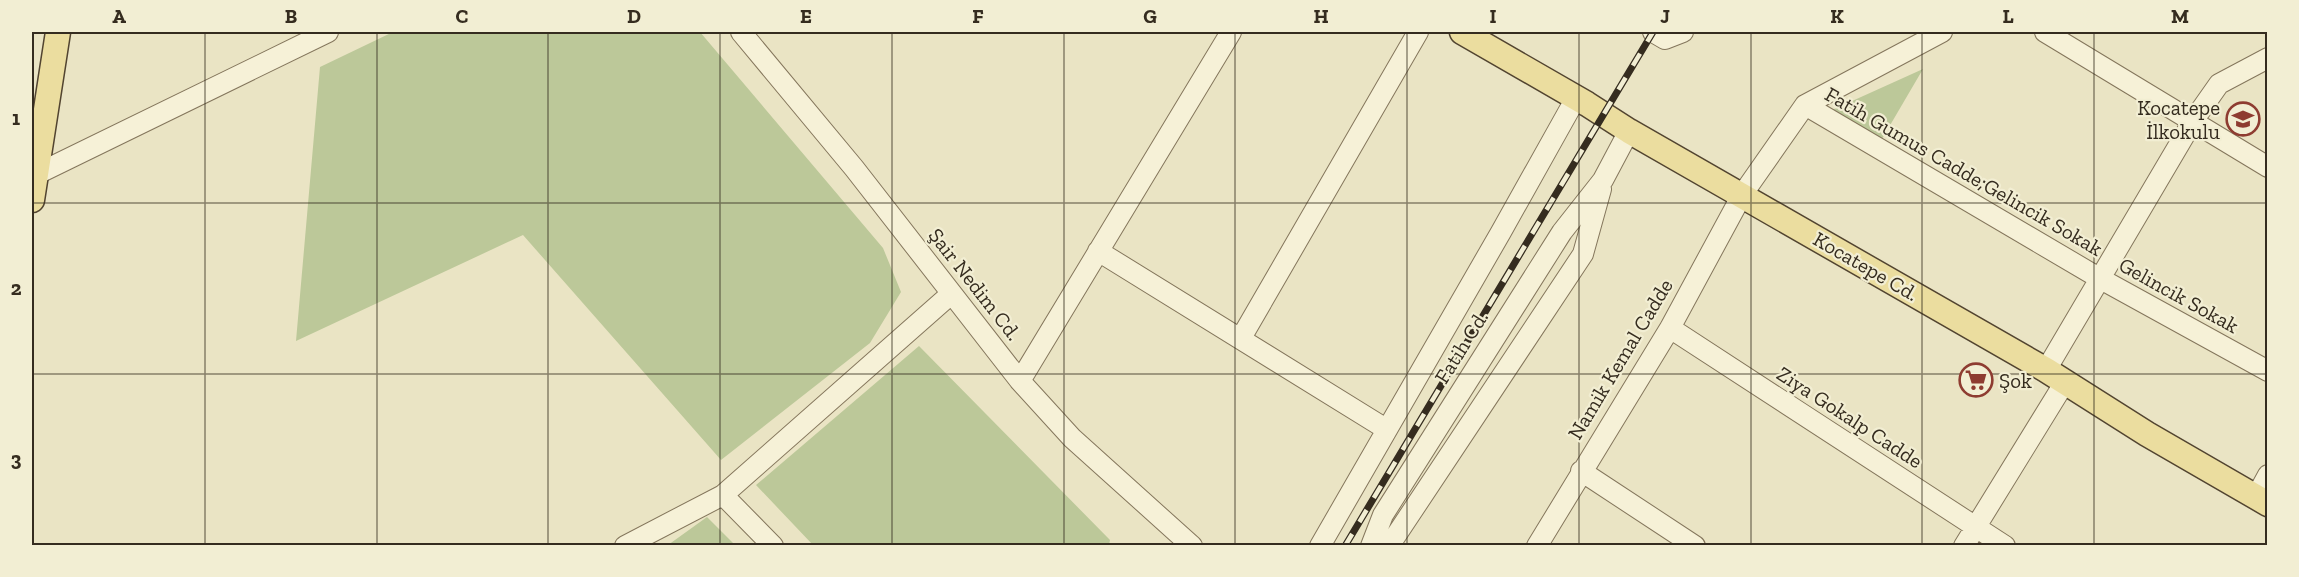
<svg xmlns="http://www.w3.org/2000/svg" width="2299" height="577" font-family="'Zilla Slab',serif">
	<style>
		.green { fill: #bcc899 }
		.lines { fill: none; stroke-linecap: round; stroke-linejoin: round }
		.minor-casing { stroke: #84765c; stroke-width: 22 }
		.major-casing { stroke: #524430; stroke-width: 27 }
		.minor { stroke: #f6f1d7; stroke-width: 20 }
		.major { stroke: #ebdd9f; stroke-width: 24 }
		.rail-casing { stroke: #352c1f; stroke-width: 7 }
		.rail { stroke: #f2eed3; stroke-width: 4.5; stroke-dasharray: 14; stroke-linecap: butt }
		.grid { fill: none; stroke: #352c1f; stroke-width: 1.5; stroke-opacity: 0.55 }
		.labels { text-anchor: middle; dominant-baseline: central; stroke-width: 4.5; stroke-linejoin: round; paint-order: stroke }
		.poi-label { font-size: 21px; fill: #352c1f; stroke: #f2eed3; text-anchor: end }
		.street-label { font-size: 21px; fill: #352c1f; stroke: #f2eed3 }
		.neatline { fill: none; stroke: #352c1f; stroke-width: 2 }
		.grid-label { font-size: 20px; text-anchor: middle; font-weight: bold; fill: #352c1f }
	</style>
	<rect width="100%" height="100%" fill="#eae4c4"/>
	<path class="green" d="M 393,32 L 700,32 L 883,248 L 901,292 L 870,343 L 721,460 L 523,235 L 296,341 L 320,67 Z
		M 1923,69 L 1882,139 L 1830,111 Z
		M 919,346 L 1110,540 L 1109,545 L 813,545 L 756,485 Z
		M 707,517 L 735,545 L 668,545 Z"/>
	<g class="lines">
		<g class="minor-casing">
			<path id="minor" d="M 741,32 L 854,168 L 1020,381 L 1072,438 L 1192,546
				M 1653,32 L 1665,39 L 1683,32
				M 2045,32 L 2268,167
				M 1805,105 L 2099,278 L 2268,371
				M 35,175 L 328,32
				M 1098,251 L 1386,429
				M 1670,328 L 2005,546
				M 1241,338 L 1418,32
				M 2046,370 L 2193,121 L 2219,84 L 2268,58
				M 1020,381 L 1231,32
				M 1581,471 L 1695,546
				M 723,495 L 951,294
				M 2256,497 L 2268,475
				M 625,546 L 723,495 L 773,546
				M 1320,546 L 1501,232 L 1576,98
				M 1371,546 L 1383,515 L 1562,232 L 1603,180 L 1629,131
				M 1389,546 L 1583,254 L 1601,189
				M 1537,546 L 1670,328 L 1742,195 L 1805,105 L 1942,32
				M 1964,546 L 2065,382"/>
		</g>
		<g class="major-casing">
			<path id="major" d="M 1462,32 L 1587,104 L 1629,131 L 2046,370 L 2147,434 L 2268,504
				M 32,200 L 58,32"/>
		</g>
		<use href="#minor" class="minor"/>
		<use href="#major" class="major"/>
		<g class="rail-casing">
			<path id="rail" d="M 1345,546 L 1653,32"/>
		</g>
		<use href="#rail" class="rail"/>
	</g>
	<path class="grid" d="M 205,32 L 205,546M 377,32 L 377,546M 548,32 L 548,546M 720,32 L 720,546M 892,32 L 892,546M 1064,32 L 1064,546M 1235,32 L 1235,546M 1407,32 L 1407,546M 1579,32 L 1579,546M 1751,32 L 1751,546M 1922,32 L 1922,546M 2094,32 L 2094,546M 32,203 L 2268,203M 32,374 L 2268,374"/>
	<defs>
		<g id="school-ring" transform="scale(1.725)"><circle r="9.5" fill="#f2eed3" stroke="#8e3c31" stroke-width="1.5"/><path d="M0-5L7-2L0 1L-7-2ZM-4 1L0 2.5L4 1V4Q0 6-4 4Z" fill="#8e3c31"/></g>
		<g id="supermarket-ring" transform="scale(1.725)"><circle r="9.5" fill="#f2eed3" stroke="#8e3c31" stroke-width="1.5"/><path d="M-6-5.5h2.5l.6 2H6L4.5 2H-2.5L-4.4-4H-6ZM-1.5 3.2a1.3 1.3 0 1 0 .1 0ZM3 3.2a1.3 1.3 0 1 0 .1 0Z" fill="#8e3c31"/></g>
	</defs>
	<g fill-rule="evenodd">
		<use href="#school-ring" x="2243" y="119"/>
		<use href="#supermarket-ring" x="1976" y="380"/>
	</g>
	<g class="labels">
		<g class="poi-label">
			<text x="2220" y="107">Kocatepe<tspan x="2220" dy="24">İlkokulu</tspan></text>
			<text x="1999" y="380" text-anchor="start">Şok</text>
		</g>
		<g class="street-label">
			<text transform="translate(1964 171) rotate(30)">Fatih Gumus Cadde;Gelincik Sokak</text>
			<text transform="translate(1866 266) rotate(30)">Kocatepe Cd.</text>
			<text transform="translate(975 284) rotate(52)">Şair Nedim Cd.</text>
			<text transform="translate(2179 295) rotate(29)">Gelincik Sokak</text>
			<text transform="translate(1461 347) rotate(-58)">Fatih Cd.</text>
			<text transform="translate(1620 359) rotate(-59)">Namik Kemal Cadde</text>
			<text transform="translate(1850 417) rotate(33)">Ziya Gokalp Cadde</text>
		</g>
	</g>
	<rect width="2299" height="577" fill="none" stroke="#f2eed3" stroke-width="66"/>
	<rect x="33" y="33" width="2233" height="511" class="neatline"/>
	<g class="grid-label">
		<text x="119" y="23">A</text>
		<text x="291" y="23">B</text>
		<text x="462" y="23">C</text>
		<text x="634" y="23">D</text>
		<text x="806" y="23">E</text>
		<text x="978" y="23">F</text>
		<text x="1150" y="23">G</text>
		<text x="1321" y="23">H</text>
		<text x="1493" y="23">I</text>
		<text x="1665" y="23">J</text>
		<text x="1837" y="23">K</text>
		<text x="2008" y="23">L</text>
		<text x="2180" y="23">M</text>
		<text x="16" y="125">1</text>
		<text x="16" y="295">2</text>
		<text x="16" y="466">3</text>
	</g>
</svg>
